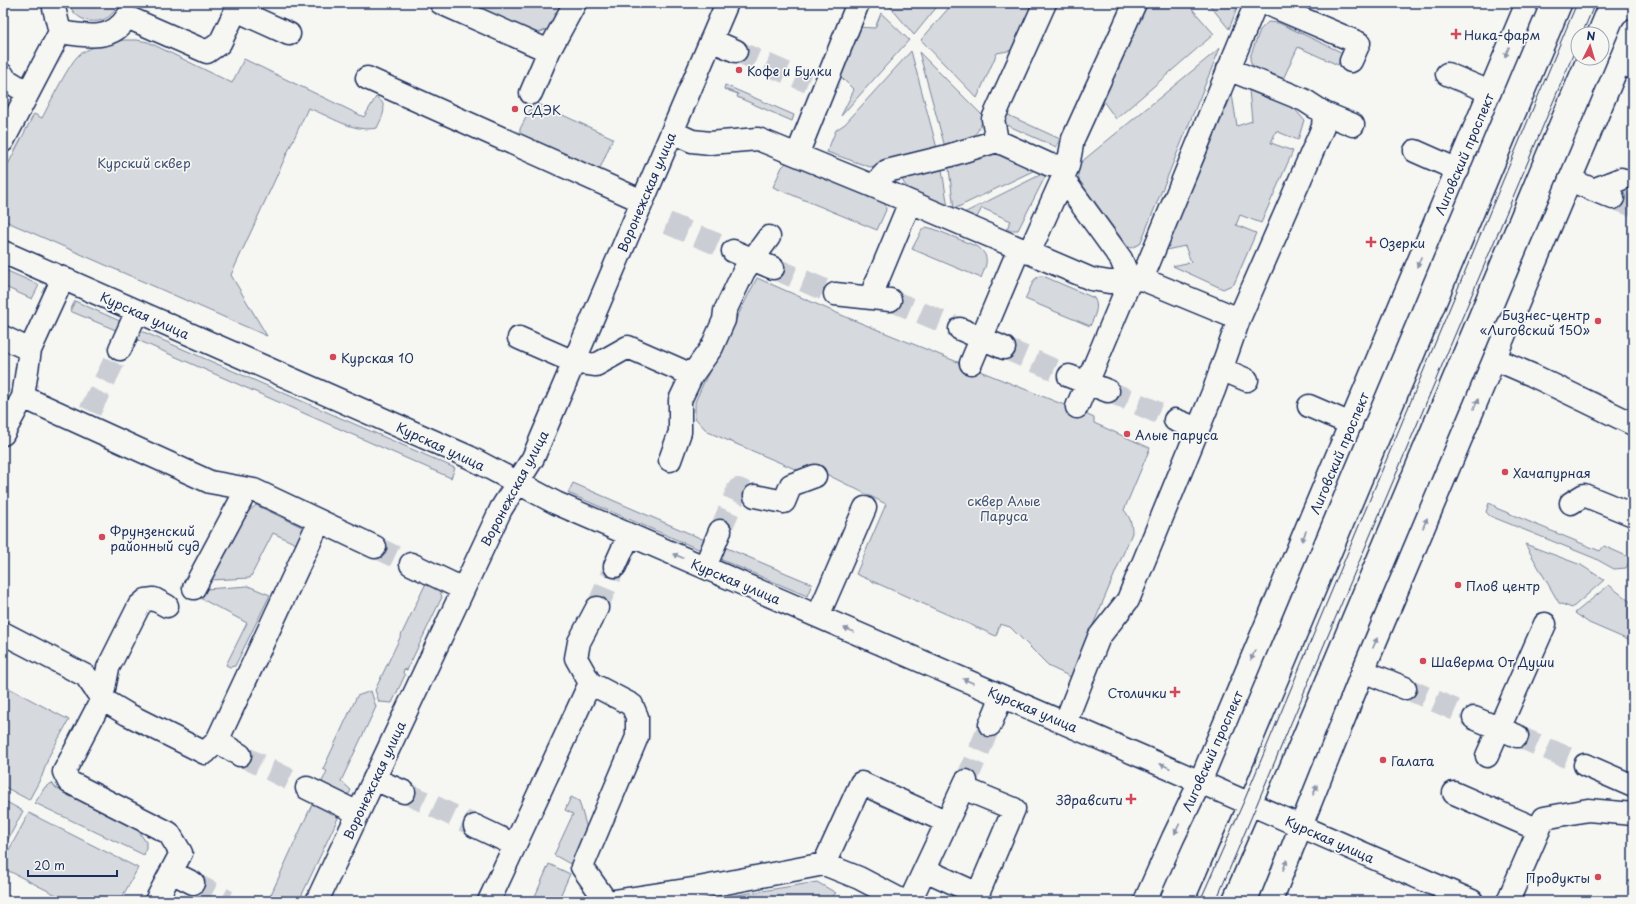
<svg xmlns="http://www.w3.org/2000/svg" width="1636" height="904" font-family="'Playpen Sans',sans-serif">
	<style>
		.green { fill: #d6d9dd; stroke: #78849e }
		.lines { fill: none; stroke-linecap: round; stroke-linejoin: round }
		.minor-tunnel { stroke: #caced4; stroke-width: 22; stroke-dasharray: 22 11; stroke-linecap: butt }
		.minor-casing { stroke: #1b2f5e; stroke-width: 25 }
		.major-casing { stroke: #1b2f5e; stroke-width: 25 }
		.minor { stroke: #f6f6f2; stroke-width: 22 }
		.major { stroke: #f6f6f2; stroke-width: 22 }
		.tram { stroke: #1b2f5e; stroke-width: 1 }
		.oneway { fill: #8892a8 }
		.poi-dot { fill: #d1495b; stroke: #f6f6f2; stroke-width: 1.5 }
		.labels { text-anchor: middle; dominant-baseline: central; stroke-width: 3.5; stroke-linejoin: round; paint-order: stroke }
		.poi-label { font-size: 13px; fill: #1b2f5e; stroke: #f6f6f2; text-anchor: start }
		.street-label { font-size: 13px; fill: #1b2f5e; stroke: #f6f6f2 }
		.park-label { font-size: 13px; fill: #405177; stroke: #f6f6f2 }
	</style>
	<rect width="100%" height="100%" fill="#f6f6f2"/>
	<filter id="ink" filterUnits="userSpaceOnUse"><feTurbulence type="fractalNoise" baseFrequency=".025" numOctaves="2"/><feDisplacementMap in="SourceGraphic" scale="8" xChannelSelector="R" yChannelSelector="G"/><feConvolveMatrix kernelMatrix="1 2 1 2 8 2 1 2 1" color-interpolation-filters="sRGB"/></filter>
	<g filter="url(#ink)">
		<path class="green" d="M 69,3 L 118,3 C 111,28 76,27 69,3 Z
			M 464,3 L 567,3 L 553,27 L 538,33 L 527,31 Z
			M 887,3 L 940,3 L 914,35 Z
			M 953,3 L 1034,3 L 1013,50 L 997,53 L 977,98 L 921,40 Z
			M 1143,3 L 1187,3 L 1214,34 L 1116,119 L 1103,101 Z
			M 1208,3 L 1239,3 L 1229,29 Z
			M 881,13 L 909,40 L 841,116 L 854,90 L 837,73 L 856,27 L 875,28 Z
			M 1268,22 L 1279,23 L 1343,53 L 1338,65 L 1298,47 L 1283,79 C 1272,75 1249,71 1250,57 L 1260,30 Z
			M 124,40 L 137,40 L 148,42 L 232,83 L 244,59 L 364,117 L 376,97 C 390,105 382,117 377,128 C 352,133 331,116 308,108 L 231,275 L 267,336 L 3,220 L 3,174 L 34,114 L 42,118 C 49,105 70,61 80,54 C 93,45 110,43 124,40 Z
			M 1220,48 L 1140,244 L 1131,248 L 1127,246 L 1079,180 L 1078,173 L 1080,163 Z
			M 911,51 L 938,152 L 870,167 L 827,152 L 836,130 L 845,124 Z
			M 919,52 L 984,117 C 976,140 967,142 946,151 Z
			M 725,85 L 794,115 L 792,121 L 737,97 L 738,94 L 724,89 Z
			M 1249,90 L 1293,107 L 1304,120 L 1298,140 L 1276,131 L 1271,143 L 1293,151 L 1261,223 L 1240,215 L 1236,225 L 1256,233 L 1234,284 L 1223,289 L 1173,266 L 1191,262 L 1185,246 L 1166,250 L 1232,94 L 1237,126 L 1252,121 Z
			M 534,102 L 613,138 L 598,173 L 520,135 L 520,129 Z
			M 1006,114 L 1060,139 L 1056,147 L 1002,123 Z
			M 997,148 L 1039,168 L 954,209 L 948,161 Z
			M 787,162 L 885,202 L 886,210 L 877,230 L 773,187 L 782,167 Z
			M 941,163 L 948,208 C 938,203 905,191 903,181 C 902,180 903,176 903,174 Z
			M 1048,171 L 1018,230 L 1006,230 L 1011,221 L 982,208 L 976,219 L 962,214 Z
			M 926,227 L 934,229 L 978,247 C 991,257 986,265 981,278 L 912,249 L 922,230 Z
			M 3,269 L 39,285 L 32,299 L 3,286 Z
			M 1039,276 L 1043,276 L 1094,298 C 1100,307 1094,317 1090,326 L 1025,299 L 1034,280 Z
			M 757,278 L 846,317 L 1079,411 L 1094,418 L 1094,423 L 1150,448 L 1124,510 C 1130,517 1132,523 1132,533 L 1071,677 L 1050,667 L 1010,627 L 1000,624 L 996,636 L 856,574 L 886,504 L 826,474 L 818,473 L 809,475 L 708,432 L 695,418 L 695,402 L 704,382 Z
			M 75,301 L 122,322 L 118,331 L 70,311 Z
			M 137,329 L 455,468 L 451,478 L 133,338 Z
			M 573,483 L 707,541 L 703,551 L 568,493 Z
			M 1489,503 L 1495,506 L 1496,508 L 1600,551 L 1604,546 L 1631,558 L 1626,568 L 1614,569 L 1594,558 L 1490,516 L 1486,512 Z
			M 256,505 L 304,528 L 296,544 L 273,533 L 250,578 L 210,580 L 245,515 Z
			M 1525,544 L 1581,565 L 1604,580 L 1572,608 L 1559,603 Z
			M 722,546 L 812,584 L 807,596 L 717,558 Z
			M 426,583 L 439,589 L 442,597 L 407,670 L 404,669 L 403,673 L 405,675 L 392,703 L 379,702 L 375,690 Z
			M 1609,585 L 1633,604 L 1633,642 L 1589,623 L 1575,613 Z
			M 248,586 L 270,595 L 235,666 L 230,667 L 226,665 L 247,623 L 200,598 L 206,589 Z
			M 3,685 L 69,720 L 49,756 L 42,776 L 29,800 L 3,786 Z
			M 371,691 L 376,707 L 341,781 L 351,790 L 349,794 L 334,794 L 320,786 L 327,771 L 323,769 L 357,696 Z
			M 52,783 L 56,788 L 136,828 L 146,842 L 146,848 L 144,855 L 35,803 L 45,787 Z
			M 571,797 L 579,801 L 588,832 L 574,866 L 554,855 L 573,814 L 565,810 Z
			M 3,800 L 23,811 L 3,849 Z
			M 314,800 L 329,808 L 338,818 L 299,901 L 268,901 Z
			M 29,813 L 138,868 L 120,901 L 68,901 L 3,868 L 3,861 Z
			M 549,864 L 570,874 L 558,901 L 533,901 Z
			M 817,882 L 836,893 L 828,901 L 712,901 L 719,898 Z"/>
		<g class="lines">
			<path class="minor-tunnel" d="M 736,51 L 808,82
				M 1613,198 L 1633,206
				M 667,223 L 733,251
				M 773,268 L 835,294
				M 890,300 L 960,329
				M 1004,348 L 1069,376
				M 1108,391 L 1175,420
				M 90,411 L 120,349
				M 720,531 L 738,489 L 755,496
				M 375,547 L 411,564
				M 597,608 L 615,566
				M 1405,688 L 1474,718
				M 1517,736 L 1585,765
				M 240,755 L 307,788
				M 966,781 L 990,725
				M 404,792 L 475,826
				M 193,883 L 228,901"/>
			<g class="minor-casing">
				<path id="minor" d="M 441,3 L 549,51
					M 1265,3 L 1359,43 L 1351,61
					M 60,32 C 85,36 112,42 127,17 L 207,52 L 220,43 L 236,10 L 289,34
					M 711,40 L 736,51
					M 1619,62 L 1633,68
					M 1447,74 L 1490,92
					M 3,75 L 5,79 L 28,93
					M 367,78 L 642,201
					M 531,93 L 549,51 L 575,3
					M 1324,113 L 1353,125
					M 672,132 L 692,141 L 710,143 L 758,139 L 873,186 L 1091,279 L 1109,282 L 1142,279 L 1239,319
					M 3,141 L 60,32 L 54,8 L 54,3
					M 997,141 L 993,119 L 1045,3
					M 1415,151 L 1458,170
					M 797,155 L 858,3
					M 1063,179 L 1121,259 L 1130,281 L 1077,407
					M 1570,180 L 1613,198
					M 873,186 L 887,171 L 944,157 L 997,141 L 1050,165 L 1068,166
					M 1593,190 L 1621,179
					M 733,251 L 773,268
					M 3,252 L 469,457 L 556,503 L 1152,761 L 1472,901
					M 1029,253 L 1068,166 L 1073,139 L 1135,3
					M 1142,279 L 1256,3
					M 835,294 L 890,300
					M 870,298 L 910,202
					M 960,329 L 1004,348
					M 3,337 L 30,350
					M 519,338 L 574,362 L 596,365 L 628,347 L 692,375
					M 120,349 L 137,311
					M 1495,359 L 1532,375 L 1633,424
					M 971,363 L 1019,249
					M 1221,369 L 1247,380
					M 1069,376 L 1108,391
					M 23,397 L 210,482 L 254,490 L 375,547
					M 1309,406 L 1351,424
					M 1175,420 L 1198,429
					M 3,434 L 23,397 L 30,350 L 63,278
					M 670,460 L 680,432 L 680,400 L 692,375 L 712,347 L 724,320 L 725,311 L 744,271 L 769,237
					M 755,496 L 784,502 L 791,485 L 815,476
					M 1571,503 L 1584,495 L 1633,515
					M 411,564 L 463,589
					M 615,566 L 629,535
					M 705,567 L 720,531
					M 194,588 L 247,489
					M 167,606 L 154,599 L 146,600 L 139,606 L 108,668 L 102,699 L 64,772 L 69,782 L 169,833 L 181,853 L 171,872 L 193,883
					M 597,608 L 579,642 L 576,658 L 590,683 L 632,705 L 637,717 L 637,737 L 582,867 L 606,901
					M 818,616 L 865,508
					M 3,633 L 86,676 L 102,699 L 127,714 L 205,753 L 217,741 L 319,522
					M 1363,671 L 1405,688
					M 1474,718 L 1517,736
					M 1065,723 L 1099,637 L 1128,600 L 1214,390 L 1239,319 L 1323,127 L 1324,113 L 1304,100 L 1228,69
					M 990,725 L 1002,696
					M 217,741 L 240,755
					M 1487,756 L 1545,624
					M 1585,765 L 1633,786
					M 374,779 L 404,792
					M 307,788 L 358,813
					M 1454,793 L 1539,830
					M 475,826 L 515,845
					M 824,864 L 861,783 L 947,822
					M 925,870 L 978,894 L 1014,809 L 963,788
					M 156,901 L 171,872
					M 317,901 L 501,509 L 533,458 L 727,3
					M 489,901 L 590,683
					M 614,901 L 699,888 L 824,864 L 859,878 L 903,901
					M 910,901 L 966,781
					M 1208,901 L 1250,804 L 1586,3
					M 1508,901 L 1544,818 L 1588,810 L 1633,814"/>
			</g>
			<g class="major-casing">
				<path id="major" d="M 1145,901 L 1173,838 L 1200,782 L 1527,3
					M 1271,901 L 1363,671 L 1633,30"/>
			</g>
			<use href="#minor" class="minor"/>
			<use href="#major" class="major"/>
			<path class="tram" d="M 1582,34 L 1595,3
				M 1200,901 L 1244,801 L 1577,3
				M 1216,901 L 1578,43"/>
		</g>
		<defs><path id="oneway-solid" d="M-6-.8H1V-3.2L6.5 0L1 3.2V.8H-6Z"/></defs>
		<g class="oneway">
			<use href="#oneway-solid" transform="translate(1507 52) rotate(113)"/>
			<use href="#oneway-solid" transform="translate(1419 262) rotate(113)"/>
			<use href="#oneway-solid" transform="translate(1476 404) rotate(-67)"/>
			<use href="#oneway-solid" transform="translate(1425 523) rotate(-67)"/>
			<use href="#oneway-solid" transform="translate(1304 536) rotate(113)"/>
			<use href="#oneway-solid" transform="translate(678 556) rotate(-157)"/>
			<use href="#oneway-solid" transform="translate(849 630) rotate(-157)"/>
			<use href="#oneway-solid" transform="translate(1375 643) rotate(-67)"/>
			<use href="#oneway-solid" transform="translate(1253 655) rotate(113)"/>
			<use href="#oneway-solid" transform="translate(968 681) rotate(-157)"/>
			<use href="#oneway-solid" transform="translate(1165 766) rotate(-156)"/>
			<use href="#oneway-solid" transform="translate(1315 790) rotate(-68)"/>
			<use href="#oneway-solid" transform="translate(1177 829) rotate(116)"/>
			<use href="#oneway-solid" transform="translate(1285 865) rotate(-69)"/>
		</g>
	</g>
	<g class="poi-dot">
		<path d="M1454 28h4v4h4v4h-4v4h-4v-4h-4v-4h4z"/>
		<circle cx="739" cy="70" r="4"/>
		<circle cx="515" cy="109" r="4"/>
		<path d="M1369 236h4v4h4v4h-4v4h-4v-4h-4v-4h4z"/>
		<circle cx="1598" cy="321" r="4"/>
		<circle cx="333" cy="357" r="4"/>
		<circle cx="1127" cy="434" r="4"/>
		<circle cx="1505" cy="472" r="4"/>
		<circle cx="102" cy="537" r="4"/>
		<circle cx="1458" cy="585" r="4"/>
		<circle cx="1423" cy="661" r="4"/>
		<path d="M1173 686h4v4h4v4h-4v4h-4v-4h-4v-4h4z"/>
		<circle cx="1383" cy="760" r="4"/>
		<path d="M1129 793h4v4h4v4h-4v4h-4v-4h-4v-4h4z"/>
		<circle cx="1598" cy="877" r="4"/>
	</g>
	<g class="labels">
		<g class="poi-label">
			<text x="1464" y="34">Ника-фарм</text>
			<text x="747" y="70">Кофе и Булки</text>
			<text x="523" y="109">СДЭК</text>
			<text x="1379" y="242">Озерки</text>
			<text x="1590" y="314" text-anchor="end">Бизнес-центр<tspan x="1590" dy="15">«Лиговский 150»</tspan></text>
			<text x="341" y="357">Курская 10</text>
			<text x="1135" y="434">Алые паруса</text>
			<text x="1513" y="472">Хачапурная</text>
			<text x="110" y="530">Фрунзенский<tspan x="110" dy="15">районный суд</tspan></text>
			<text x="1466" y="585">Плов центр</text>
			<text x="1431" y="661">Шаверма От Души</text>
			<text x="1167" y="692" text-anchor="end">Столички</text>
			<text x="1391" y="760">Галата</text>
			<text x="1123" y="799" text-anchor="end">Здравсити</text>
			<text x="1590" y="877" text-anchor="end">Продукты</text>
		</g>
		<g class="street-label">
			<text transform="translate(1464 154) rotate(-67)">Лиговский проспект</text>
			<text transform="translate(646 192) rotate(-67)">Воронежская улица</text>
			<text transform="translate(145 315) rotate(24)">Курская улица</text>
			<text transform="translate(441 446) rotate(25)">Курская улица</text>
			<text transform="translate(1339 453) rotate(-67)">Лиговский проспект</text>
			<text transform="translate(514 488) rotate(-62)">Воронежская улица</text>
			<text transform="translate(736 581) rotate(23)">Курская улица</text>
			<text transform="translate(1033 709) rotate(23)">Курская улица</text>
			<text transform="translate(1212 751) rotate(-66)">Лиговский проспект</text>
			<text transform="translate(374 780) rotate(-65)">Воронежская улица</text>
			<text transform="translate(1330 839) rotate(24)">Курская улица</text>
		</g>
		<g class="park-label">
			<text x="144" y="162">Курский сквер</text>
			<text x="1004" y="500">сквер Алые<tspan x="1004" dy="15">Паруса</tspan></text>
		</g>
	</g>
	<rect width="1636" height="904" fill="none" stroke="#f6f6f2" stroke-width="16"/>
	<rect x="8" y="8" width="1620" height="888" fill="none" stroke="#1b2f5e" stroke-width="1.5" filter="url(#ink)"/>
	<g transform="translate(1590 46) rotate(5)"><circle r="19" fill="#f6f6f2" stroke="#9ea6b7"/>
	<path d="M0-3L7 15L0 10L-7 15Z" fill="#d1495b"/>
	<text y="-6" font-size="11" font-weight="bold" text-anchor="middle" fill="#1b2f5e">N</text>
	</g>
	<path d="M28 870v6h89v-6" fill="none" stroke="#1b2f5e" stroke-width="2"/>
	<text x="34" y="870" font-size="12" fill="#1b2f5e" stroke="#f6f6f2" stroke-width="3" paint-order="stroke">20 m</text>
</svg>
